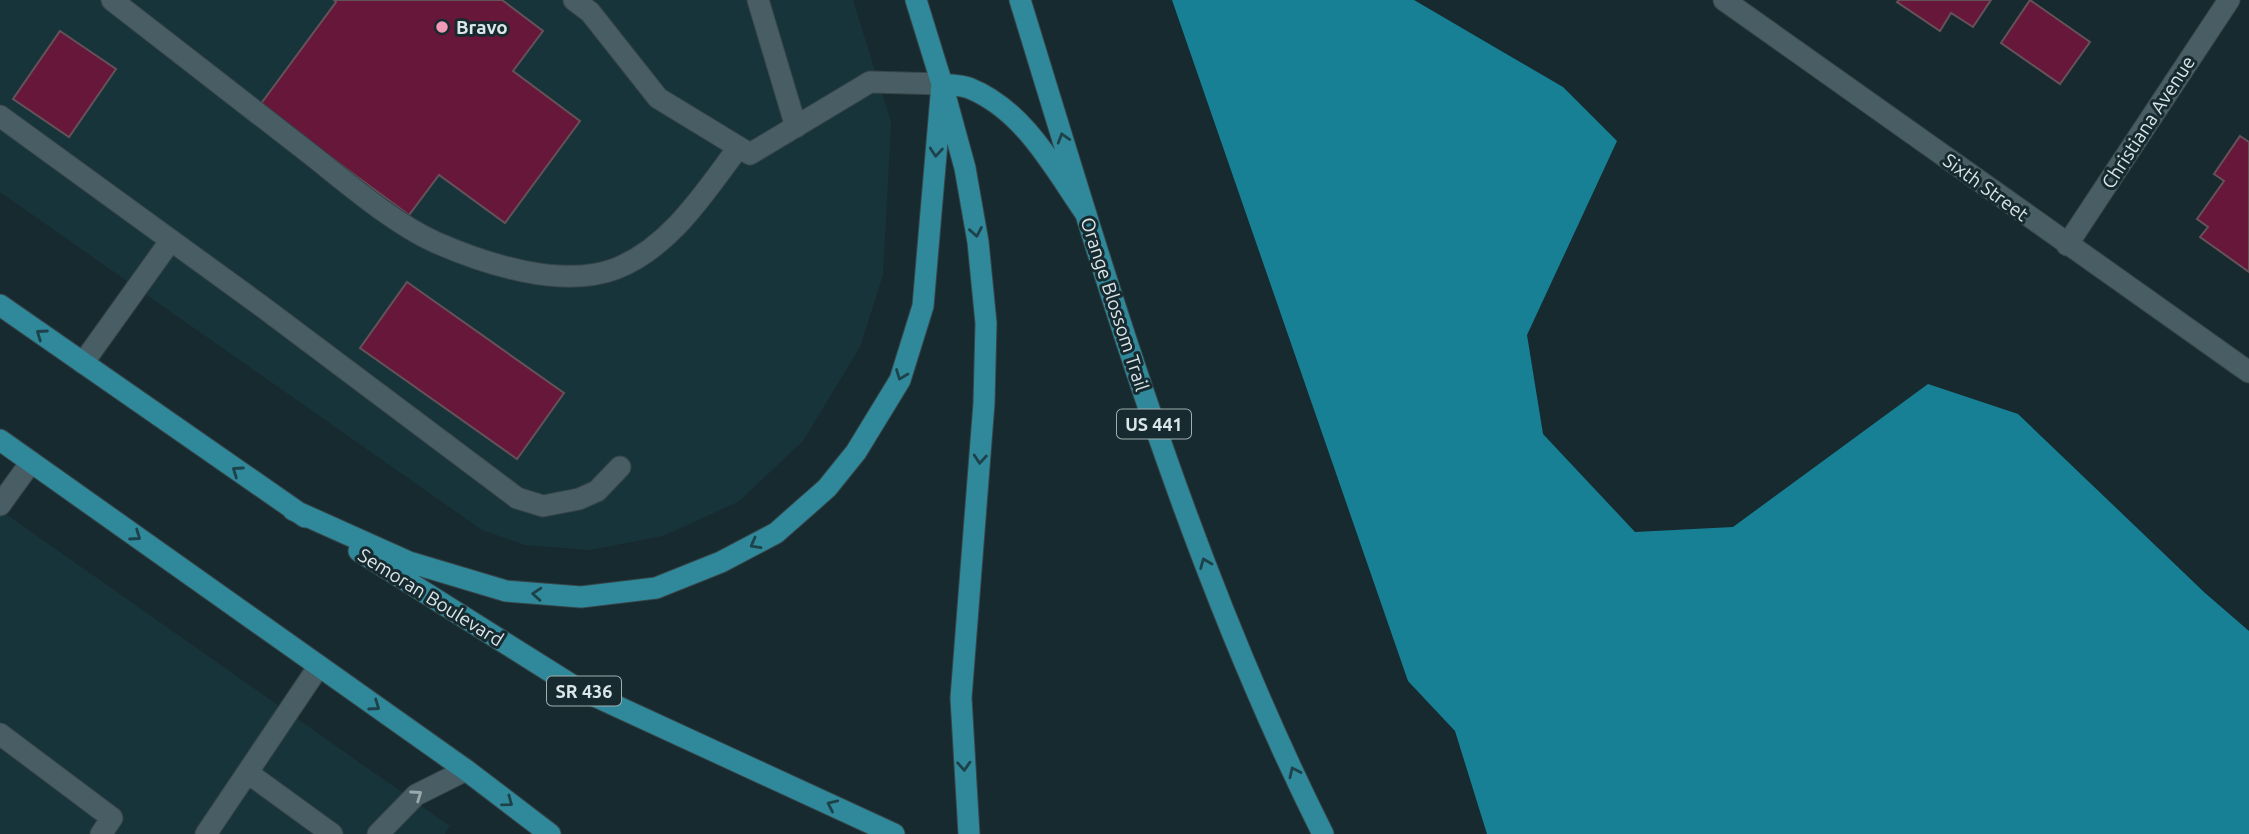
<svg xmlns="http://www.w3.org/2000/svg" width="2249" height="834" font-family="Ubuntu,sans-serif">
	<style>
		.built { fill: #18343b }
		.water { fill: #188095 }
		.building { fill: #66173a; stroke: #655258; stroke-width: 2 }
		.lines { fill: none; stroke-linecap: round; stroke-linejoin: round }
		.minor-casing { stroke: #364549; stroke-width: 23 }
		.major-casing { stroke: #364549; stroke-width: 23 }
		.minor { stroke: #495e64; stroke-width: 21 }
		.major { stroke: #2f899b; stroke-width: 21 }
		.oneway { stroke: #1d424a }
		.oneway2 { stroke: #99a9ad }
		.poi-dot { fill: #f09ab7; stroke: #172a2f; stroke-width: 2.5 }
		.labels { text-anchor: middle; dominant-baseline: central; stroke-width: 6; stroke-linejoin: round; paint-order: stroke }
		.shield { fill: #172a2f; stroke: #a0aeb1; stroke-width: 2 }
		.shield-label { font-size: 18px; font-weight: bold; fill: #dae6e9 }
		.poi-label { font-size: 19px; font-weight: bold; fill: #dae6e9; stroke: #172a2f; text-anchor: start }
		.street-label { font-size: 19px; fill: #dae6e9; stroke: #172a2f }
	</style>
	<rect width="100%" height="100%" fill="#172a2f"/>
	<path class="built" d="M 0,0 L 853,0 L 891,122 L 883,275 L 860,347 L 803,441 L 738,502 L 663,536 L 590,550 L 525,545 L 482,530 L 0,192 Z
		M 0,510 L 450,826 L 445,834 L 0,834 Z"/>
	<path class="water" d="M 1172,0 L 1414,0 L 1563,87 L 1617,141 L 1527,335 L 1543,434 L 1635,532 L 1733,527 L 1928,384 L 2018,414 L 2205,593 L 2249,631 L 2249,834 L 1487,834 L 1455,731 L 1408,681 Z"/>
	<path class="building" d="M 334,0 L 502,0 L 543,31 L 513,71 L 580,121 L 505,223 L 439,175 L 409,215 L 260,105 L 336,2 Z
		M 1899,0 L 1991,0 L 1973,27 L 1951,13 L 1940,31 L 1897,2 Z
		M 2030,0 L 2090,42 L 2060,84 L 2001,43 Z
		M 60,31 L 116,69 L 69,137 L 13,99 Z
		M 2240,136 L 2249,142 L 2249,272 L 2200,237 L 2208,227 L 2197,219 L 2224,181 L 2214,174 Z
		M 407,282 L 564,393 L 517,459 L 360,348 Z"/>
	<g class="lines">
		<g class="minor-casing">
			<path id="minor" d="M 112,0 C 178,51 244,102 309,153 C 346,182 393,223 435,242 C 485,264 561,289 615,269 C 670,248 705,192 738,148
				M 574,0 L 590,12 L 658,98 L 750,154 L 870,82 L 942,84
				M 758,0 L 796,127
				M 1724,0 L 2249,372
				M 0,116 L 260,305 L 517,498 L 543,506 L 579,499 L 597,491 L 620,467
				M 2067,245 L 2229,0
				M 83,363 L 171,240
				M 0,505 L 31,462
				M 0,734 L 112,818 L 101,834
				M 248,773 L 332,834
				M 206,834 L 319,666
				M 378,834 L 416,795 L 466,770"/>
		</g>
		<g class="major-casing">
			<path id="major" d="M 916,0 L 942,84 L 965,168 L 978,242 L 986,323 L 984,403 L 961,698 L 969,834
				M 1020,0 C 1107,283 1190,569 1323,834
				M 0,305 L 305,517
				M 0,440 L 466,770 L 550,834
				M 293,510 L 409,562 L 506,591 L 581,597 L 656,588 L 721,562 L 776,533 L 827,488 L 856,452 L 900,380 L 923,306 L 942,84 C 951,85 961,85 969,88 C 1024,110 1054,168 1086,214
				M 359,551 L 575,687 L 894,834"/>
		</g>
		<use href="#minor" class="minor"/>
		<use href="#major" class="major"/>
	</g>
	<defs><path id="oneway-chevron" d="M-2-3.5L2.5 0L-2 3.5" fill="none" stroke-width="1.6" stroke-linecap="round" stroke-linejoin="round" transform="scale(1.75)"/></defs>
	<g class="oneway">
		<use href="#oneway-chevron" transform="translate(1063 138) rotate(-107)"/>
		<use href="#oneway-chevron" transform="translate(936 152) rotate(95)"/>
		<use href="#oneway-chevron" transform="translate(976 232) rotate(80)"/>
		<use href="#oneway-chevron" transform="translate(41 334) rotate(-145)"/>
		<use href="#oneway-chevron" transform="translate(901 375) rotate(111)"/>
		<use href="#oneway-chevron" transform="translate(980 459) rotate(95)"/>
		<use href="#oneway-chevron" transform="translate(237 471) rotate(-145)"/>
		<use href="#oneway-chevron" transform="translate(136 536) rotate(35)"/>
		<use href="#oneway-chevron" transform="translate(755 544) rotate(151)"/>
		<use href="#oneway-chevron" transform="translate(1205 563) rotate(-112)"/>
		<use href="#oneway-chevron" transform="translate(537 594) rotate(-176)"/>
		<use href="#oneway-chevron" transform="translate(375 706) rotate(35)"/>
		<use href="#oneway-chevron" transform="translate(964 766) rotate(87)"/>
		<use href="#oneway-chevron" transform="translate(1294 772) rotate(-115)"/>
		<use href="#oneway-chevron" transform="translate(508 802) rotate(37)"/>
		<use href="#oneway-chevron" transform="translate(832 805) rotate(-155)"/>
	</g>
	<use class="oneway2" href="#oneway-chevron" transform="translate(417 795) rotate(-35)"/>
	<circle class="poi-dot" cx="442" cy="27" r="7"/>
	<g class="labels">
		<g class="shield">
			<rect x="1117" y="409.5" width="74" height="29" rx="5"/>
			<rect x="547" y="676.5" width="74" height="29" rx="5"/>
		</g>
		<g class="shield-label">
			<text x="1154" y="424">US 441</text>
			<text x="584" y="691">SR 436</text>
		</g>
		<g class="poi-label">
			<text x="456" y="27">Bravo</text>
		</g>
		<g class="street-label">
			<text transform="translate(2148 122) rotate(-57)">Christiana Avenue</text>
			<text transform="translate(1986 187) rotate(36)">Sixth Street</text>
			<text transform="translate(1115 304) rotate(72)">Orange Blossom Trail</text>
			<text transform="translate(431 597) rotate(32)">Semoran Boulevard</text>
		</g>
	</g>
</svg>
